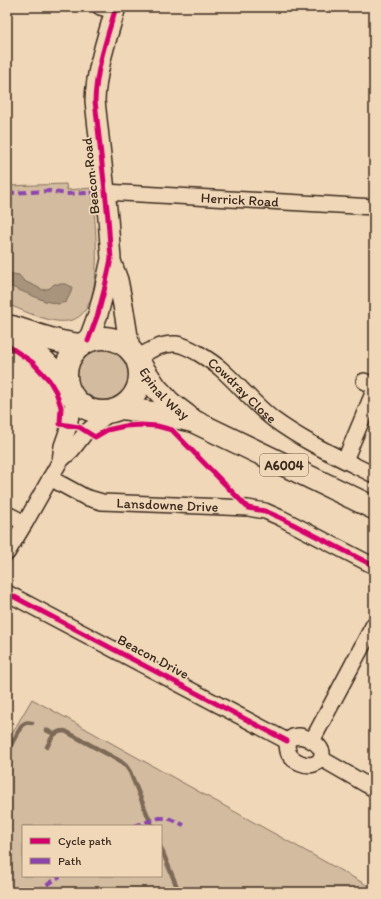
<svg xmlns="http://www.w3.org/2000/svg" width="381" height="899" font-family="Itim,sans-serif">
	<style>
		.green { fill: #d2bb9f; stroke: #86725e; fill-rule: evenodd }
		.water { fill: #a8937c; stroke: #7c6956 }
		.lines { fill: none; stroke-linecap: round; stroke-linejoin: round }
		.stream { stroke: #7c6956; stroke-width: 4.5 }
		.minor-casing { stroke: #3b2a1e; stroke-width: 18 }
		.tertiary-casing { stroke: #3b2a1e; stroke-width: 22 }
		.primary-casing { stroke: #3b2a1e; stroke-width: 25 }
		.minor { stroke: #f0d7b8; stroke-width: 15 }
		.tertiary { stroke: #f0d7b8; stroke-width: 19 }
		.primary { stroke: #f0d7b8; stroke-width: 22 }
		.quiet { stroke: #8e44ad; stroke-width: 4; stroke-dasharray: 8 4; stroke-linecap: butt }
		.cycleway-casing { stroke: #f0d7b8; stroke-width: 8 }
		.cycleway { stroke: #d6006c; stroke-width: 5 }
		.labels { text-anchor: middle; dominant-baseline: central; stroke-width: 3.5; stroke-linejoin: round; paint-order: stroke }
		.shield { fill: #f0d7b8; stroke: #715e4c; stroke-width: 1 }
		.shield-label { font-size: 13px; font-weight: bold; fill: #3b2a1e }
		.street-label { font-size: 14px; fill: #3b2a1e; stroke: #f0d7b8 }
	</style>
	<rect width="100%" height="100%" fill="#f0d7b8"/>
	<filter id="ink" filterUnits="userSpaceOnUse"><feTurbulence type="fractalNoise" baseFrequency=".025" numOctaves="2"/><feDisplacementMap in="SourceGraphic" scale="8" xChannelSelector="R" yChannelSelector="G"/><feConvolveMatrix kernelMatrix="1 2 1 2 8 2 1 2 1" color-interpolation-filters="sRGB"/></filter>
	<g filter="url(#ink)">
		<path class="green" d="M 66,184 L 67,190 L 92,188 C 94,217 108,310 72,320 C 54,326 24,311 7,304 L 7,186 Z
			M75 375a28 28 0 1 1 56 0a28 28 0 1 1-56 0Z
			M 32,699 L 374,889 L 374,892 L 7,892 L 7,742 ZM 23,826 L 161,826 L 161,876 L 23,876 Z"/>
		<path class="water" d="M 7,273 L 19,275 L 24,281 L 33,285 L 43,290 L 50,288 L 54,284 L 66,284 L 72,287 L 71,292 L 66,302 L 58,304 L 45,301 L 7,285 Z"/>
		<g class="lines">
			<path class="stream" d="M 46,730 L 54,734
				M 47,747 C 52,737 54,731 65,731 L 120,761 L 126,766 L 130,772 L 152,826
				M 7,752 L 22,725 C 26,722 28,722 32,723
				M 161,848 L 179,892"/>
			<g class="minor-casing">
				<g id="minor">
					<path d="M 100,7 L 115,11"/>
					<path id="s1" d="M 105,192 L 374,207"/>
					<path id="s2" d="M 137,358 C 149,351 161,343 176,344 C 184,345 191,349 198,353 C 206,358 214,363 221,369 C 239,385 254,404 273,419 C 304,442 340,458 374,475"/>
					<path d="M 364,381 L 374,386"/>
					<path d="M 345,460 L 374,391"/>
					<path d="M 60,461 L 72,450 L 86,432 L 111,412"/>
					<path id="s3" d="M 50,478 L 85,497 L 102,502 L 248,508 L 265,511 L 281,518 L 374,566"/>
					<path d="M 7,514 L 25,523"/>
					<path d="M 7,553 L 25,523 L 60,461 L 62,446 L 69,426 L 74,399"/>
					<path d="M 7,593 L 287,741"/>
					<path d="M 299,736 C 307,737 319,743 322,752 C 322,753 322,758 322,759 C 319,761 317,763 314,764 C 306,767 293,761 289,754 C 287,750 287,746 287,741 L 293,737 Z"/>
					<path d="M 312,741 L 374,624"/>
					<path d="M 322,759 L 374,789"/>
				</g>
			</g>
			<g class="tertiary-casing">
				<path id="tertiary" d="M 111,261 L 118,280 L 123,305 L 130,349
					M 88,341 L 98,314 L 104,291 L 111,259 L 108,218 L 95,101 C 96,69 107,38 116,7"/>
			</g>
			<g class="primary-casing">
				<g id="primary">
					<path d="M 12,327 C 35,334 57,343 82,345"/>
					<path d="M 7,328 C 28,346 49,364 67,386"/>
					<circle cx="103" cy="375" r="37"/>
					<path id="s4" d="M 139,363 L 156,388 L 170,403 L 191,419"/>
					<path d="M 121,408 L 166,415 L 193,421 L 374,508"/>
				</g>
			</g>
			<use href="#minor" class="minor"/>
			<use href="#tertiary" class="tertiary"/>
			<use href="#primary" class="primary"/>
			<path class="quiet" d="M 7,193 L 50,191 L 66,194 L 105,192
				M 134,826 L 159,818 L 168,818 L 184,825
				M 37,892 L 60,876"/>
			<g class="cycleway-casing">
				<path id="cycleway" d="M 88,341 L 98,314 L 104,291 L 111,259 L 108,218 L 95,101 C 96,69 107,38 116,7
					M 7,345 L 32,362 L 49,380 L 56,392 L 61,407 L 60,424 L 79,427 L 95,437 L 107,430 L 125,426 L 141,425 L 157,426 L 172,430 L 248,508 L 265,511 L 281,518 L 374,566
					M 7,593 L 287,741"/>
			</g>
			<use href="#cycleway" class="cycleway"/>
		</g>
	</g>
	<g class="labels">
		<rect class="shield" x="260" y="454" width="48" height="22" rx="3"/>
		<g class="shield-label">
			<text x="284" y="465">A6004</text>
		</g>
		<g class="street-label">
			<text transform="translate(91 176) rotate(-96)">Beacon Road</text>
			<text stroke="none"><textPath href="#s1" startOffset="135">Herrick Road</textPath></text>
			<text stroke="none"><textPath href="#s2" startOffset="124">Cowdray Close</textPath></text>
			<text stroke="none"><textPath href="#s4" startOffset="40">Epinal Way</textPath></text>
			<text stroke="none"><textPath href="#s3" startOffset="123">Lansdowne Drive</textPath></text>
			<text transform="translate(153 657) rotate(28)">Beacon Drive</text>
		</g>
	</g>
	<rect width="381" height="899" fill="none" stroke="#f0d7b8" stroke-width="24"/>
	<rect x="12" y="12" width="357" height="875" fill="none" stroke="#3b2a1e" stroke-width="1.5" filter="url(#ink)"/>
	<rect x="22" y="825" width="140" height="52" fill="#f0d7b8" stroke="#a8927a"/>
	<rect x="30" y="838" width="20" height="6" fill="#d6006c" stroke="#a8927a"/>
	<text x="58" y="845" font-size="12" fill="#3b2a1e">Cycle path</text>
	<rect x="30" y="858" width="20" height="6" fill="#8e44ad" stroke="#a8927a"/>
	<text x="58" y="865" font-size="12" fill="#3b2a1e">Path</text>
</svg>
